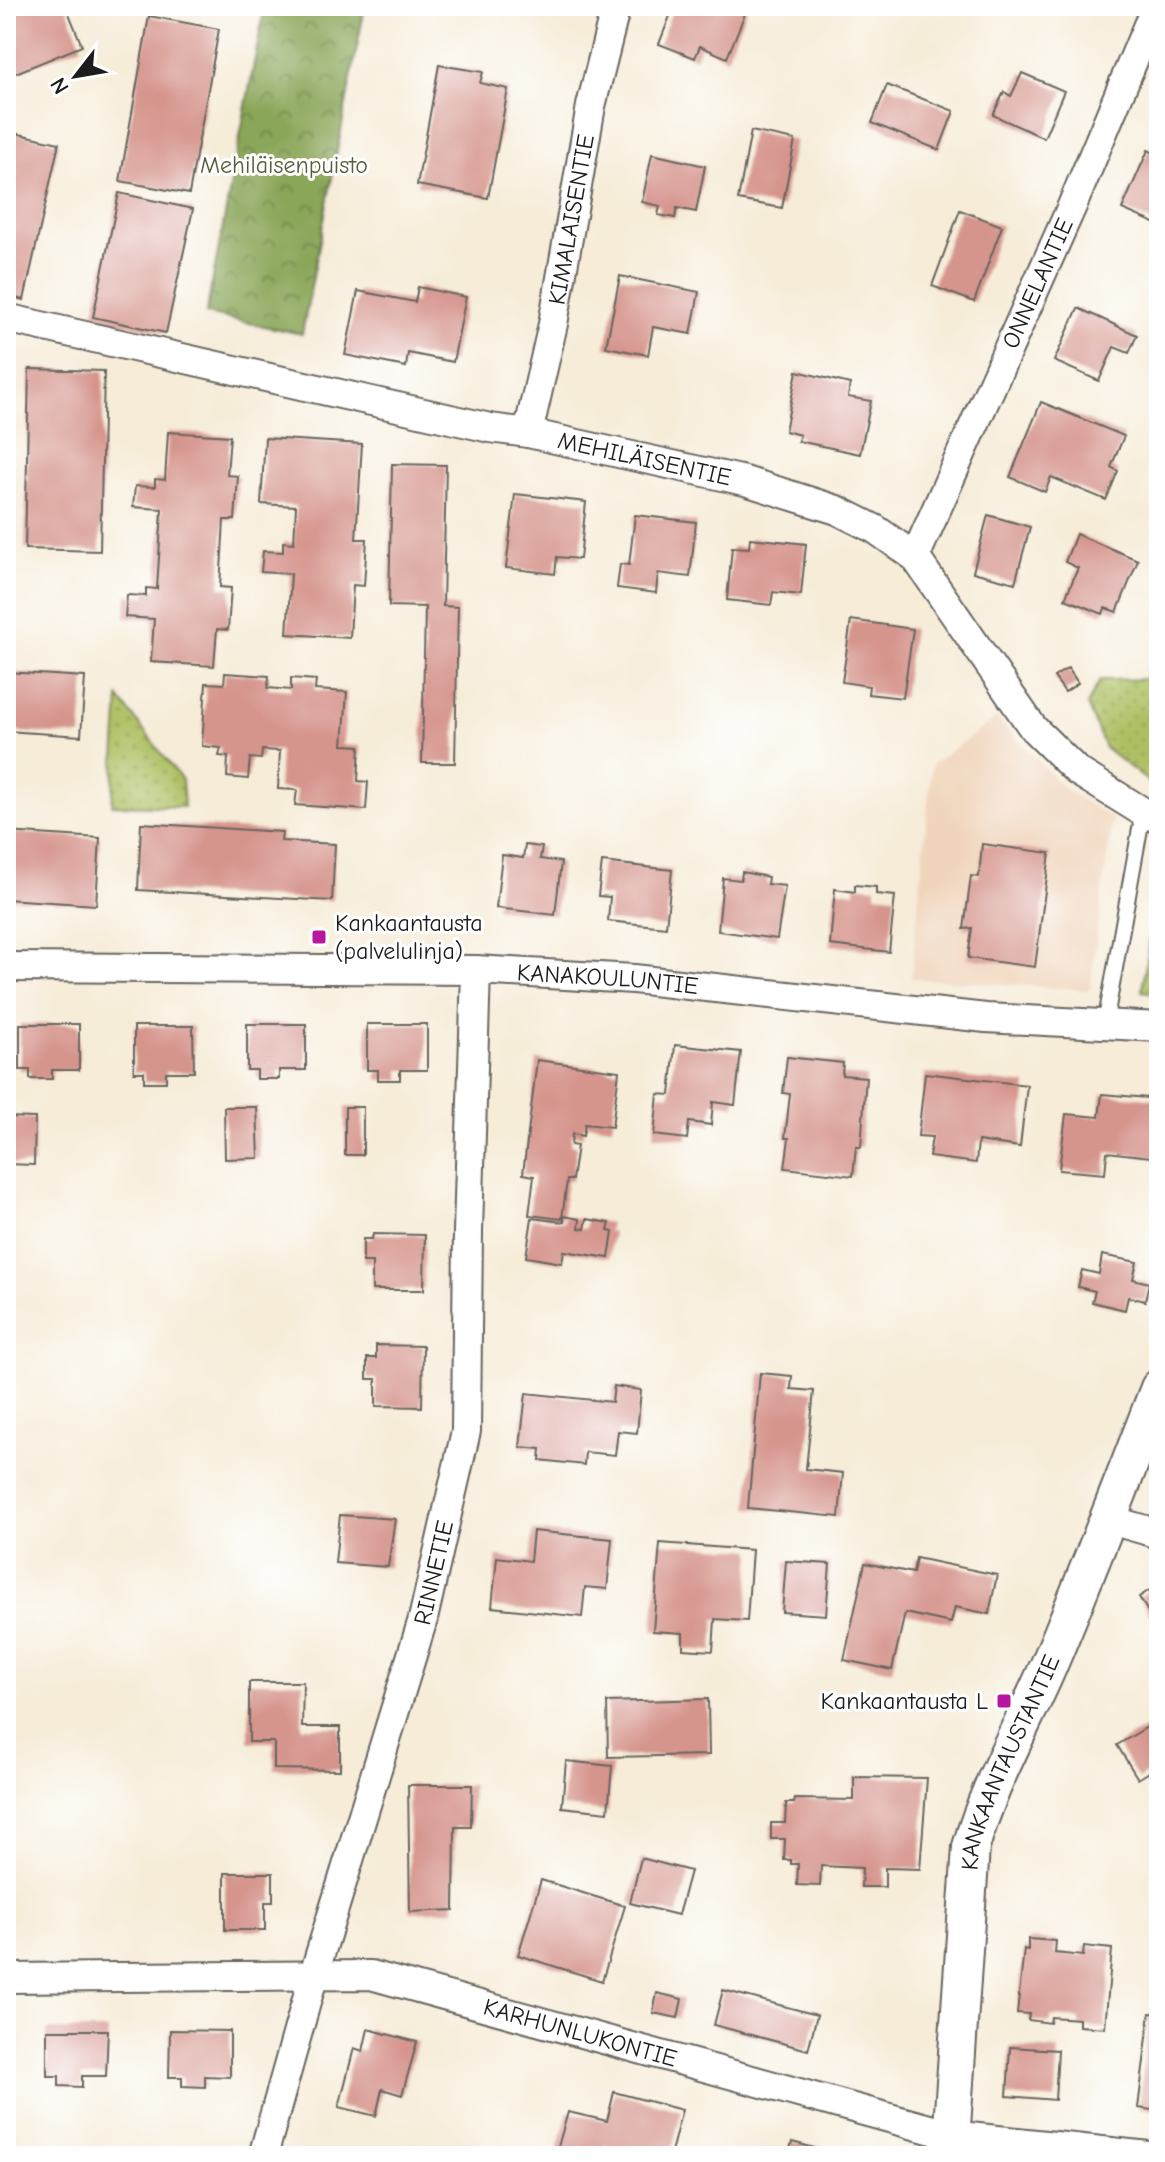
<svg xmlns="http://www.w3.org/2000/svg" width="1165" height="2162" font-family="'Comic Neue',sans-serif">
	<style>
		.built { fill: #f0d5bc }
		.green { fill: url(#green-dots); stroke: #646e3f; stroke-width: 2 }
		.forest { fill: url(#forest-crowns); stroke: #53613a; stroke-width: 2 }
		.building { fill: #d5948c }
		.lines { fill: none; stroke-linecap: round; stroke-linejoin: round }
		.service-casing { stroke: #68655e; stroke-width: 18 }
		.minor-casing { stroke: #68655e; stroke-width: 32 }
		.tertiary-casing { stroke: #68655e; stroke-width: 40 }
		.service { stroke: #fff; stroke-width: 14 }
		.minor { stroke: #fff; stroke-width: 28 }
		.tertiary { stroke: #fff; stroke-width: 36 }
		.poi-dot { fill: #b5179e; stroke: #fff; stroke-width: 3 }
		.labels { text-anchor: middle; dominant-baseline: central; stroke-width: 6; stroke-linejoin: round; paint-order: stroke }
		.park-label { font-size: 24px; fill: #565d38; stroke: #fff }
		.street-label { font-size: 24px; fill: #1c1c1c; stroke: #fff }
		.poi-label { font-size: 24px; fill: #1c1c1c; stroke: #fff; text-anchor: start }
	</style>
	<defs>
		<pattern id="green-dots" width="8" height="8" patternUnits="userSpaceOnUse" patternTransform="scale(2)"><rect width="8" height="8" fill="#adbf62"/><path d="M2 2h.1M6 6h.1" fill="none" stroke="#94a454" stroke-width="1.8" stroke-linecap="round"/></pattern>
		<pattern id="forest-crowns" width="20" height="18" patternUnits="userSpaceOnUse" patternTransform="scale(2)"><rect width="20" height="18" fill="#8aa658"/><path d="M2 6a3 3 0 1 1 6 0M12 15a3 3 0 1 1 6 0" fill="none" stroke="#708648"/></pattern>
	</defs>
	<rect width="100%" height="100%" fill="#fff"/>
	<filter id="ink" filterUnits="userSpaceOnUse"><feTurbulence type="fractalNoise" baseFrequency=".0125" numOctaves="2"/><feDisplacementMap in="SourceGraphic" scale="16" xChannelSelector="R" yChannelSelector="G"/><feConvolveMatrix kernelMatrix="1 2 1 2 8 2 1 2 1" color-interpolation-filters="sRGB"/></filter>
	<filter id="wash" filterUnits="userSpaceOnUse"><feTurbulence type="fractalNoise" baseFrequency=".006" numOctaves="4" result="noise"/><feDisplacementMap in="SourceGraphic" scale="32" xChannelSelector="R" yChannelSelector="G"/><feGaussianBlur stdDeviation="1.8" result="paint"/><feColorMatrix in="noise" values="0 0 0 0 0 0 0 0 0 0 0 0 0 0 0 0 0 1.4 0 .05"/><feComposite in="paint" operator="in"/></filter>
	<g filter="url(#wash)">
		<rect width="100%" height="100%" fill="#f6ecd8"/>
		<path class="built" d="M 997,718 L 1066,790 L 1112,818 L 1090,990 L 911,978 L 932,764 Z"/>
		<path class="green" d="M 1159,679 L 1159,790 L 1105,748 L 1087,705 L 1100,680 Z
			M 119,698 L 182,780 L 184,807 L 112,805 Z
			M 1159,868 L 1159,994 L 1142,991 Z"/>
		<path class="forest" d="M 265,6 L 365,6 L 302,334 L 206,314 Z"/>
		<g id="blocks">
			<path class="building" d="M 6,6 L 66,6 L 82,46 L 6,77 Z
				M 674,6 L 748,6 L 727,58 L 700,46 L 695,58 L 659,44 Z
				M 149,16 L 219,29 L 189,194 L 120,181 Z
				M 439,65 L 483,72 L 480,83 L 508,89 L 488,198 L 417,185 Z
				M 1022,73 L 1064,91 L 1044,138 L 993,115 L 1004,92 L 1011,96 Z
				M 887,85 L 954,111 L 939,150 L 872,123 Z
				M 6,131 L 59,143 L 24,300 L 6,296 Z
				M 751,131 L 795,140 L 782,208 L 738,200 Z
				M 1148,150 L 1159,155 L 1159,225 L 1122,209 Z
				M 652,154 L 705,166 L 696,212 L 677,208 L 675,218 L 658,215 L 660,206 L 642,202 Z
				M 119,193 L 193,209 L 166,333 L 93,317 Z
				M 960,210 L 1002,226 L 974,302 L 932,286 Z
				M 620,276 L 699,292 L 691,334 L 653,327 L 648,355 L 606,347 Z
				M 418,287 L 466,297 L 453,362 L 408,353 L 406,367 L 345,355 L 358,291 L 415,302 Z
				M 1078,308 L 1137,335 L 1129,353 L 1114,347 L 1099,381 L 1054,361 Z
				M 29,369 L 104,371 L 100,551 L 25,549 Z
				M 797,371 L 850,384 L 848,397 L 871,401 L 860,454 L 798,441 L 800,435 L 785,431 Z
				M 1041,402 L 1124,436 L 1111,467 L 1118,471 L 1106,500 L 1051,477 L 1045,492 L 1010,477 Z
				M 168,432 L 230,436 L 227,475 L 238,476 L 235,520 L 224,520 L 220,587 L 231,588 L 228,630 L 217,629 L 214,666 L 151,662 L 154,619 L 125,617 L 127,595 L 146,596 L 146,588 L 157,589 L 162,509 L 133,507 L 135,486 L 155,487 L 155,479 L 165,480 Z
				M 265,438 L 362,444 L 356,539 L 367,539 L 364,586 L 353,585 L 350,638 L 287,634 L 291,574 L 261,572 L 263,551 L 283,552 L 283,542 L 294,543 L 296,506 L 261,504 Z
				M 392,464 L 446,465 L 443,606 L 458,607 L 455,763 L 422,763 L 425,607 L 389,606 Z
				M 515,494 L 586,502 L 580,559 L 557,557 L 555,574 L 506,568 Z
				M 635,515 L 696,522 L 690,577 L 658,573 L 656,593 L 617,588 L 620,564 L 629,565 Z
				M 988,515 L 1030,527 L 1015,583 L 973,572 Z
				M 6,530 L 8,530 L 14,636 L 6,636 Z
				M 1076,534 L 1138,560 L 1117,612 L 1105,608 L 1103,614 L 1065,599 L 1078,568 L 1065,562 Z
				M 750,538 L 806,544 L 801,595 L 773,592 L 771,605 L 727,600 L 732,547 L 749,548 Z
				M 851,620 L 913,629 L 903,698 L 868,694 L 869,686 L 842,682 Z
				M 1068,668 L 1078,683 L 1065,692 L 1054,677 Z
				M 6,672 L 85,677 L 81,736 L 6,731 Z
				M 225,673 L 269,676 L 268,688 L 291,690 L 291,678 L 316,680 L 315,690 L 347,692 L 343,745 L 360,746 L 358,781 L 368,782 L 366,810 L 295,805 L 297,790 L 278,789 L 280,751 L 262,750 L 261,759 L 250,758 L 248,779 L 227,777 L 228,757 L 219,756 L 221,748 L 202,746 L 206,683 L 224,684 Z
				M 141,823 L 282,832 L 281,841 L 335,844 L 332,901 L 138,890 Z
				M 6,832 L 100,838 L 96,905 L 6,899 Z
				M 982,844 L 1050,853 L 1035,967 L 968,958 L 972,928 L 964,929 L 971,876 L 979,877 Z
				M 525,845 L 542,847 L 540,859 L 561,862 L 555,915 L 496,908 L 502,855 L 523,858 Z
				M 602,862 L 672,870 L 666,927 L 608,921 L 610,897 L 598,896 Z
				M 742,872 L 768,877 L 767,884 L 785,886 L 777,939 L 718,931 L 723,878 L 741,880 Z
				M 855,885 L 876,887 L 876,894 L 895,896 L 889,952 L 830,945 L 835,889 L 855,892 Z
				M 20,1024 L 79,1024 L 79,1070 L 52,1070 L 52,1079 L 30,1079 L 30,1070 L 20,1070 Z
				M 247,1024 L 306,1024 L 306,1070 L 279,1070 L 279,1079 L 257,1079 L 257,1070 L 247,1070 Z
				M 367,1024 L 427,1024 L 427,1070 L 400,1070 L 400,1080 L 378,1080 L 378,1070 L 367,1070 Z
				M 134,1026 L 193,1026 L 194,1072 L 166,1072 L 166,1082 L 144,1082 L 144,1072 L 134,1072 Z
				M 675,1045 L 741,1052 L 735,1105 L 713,1102 L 711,1125 L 689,1122 L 687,1139 L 654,1135 L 658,1094 L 670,1095 Z
				M 787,1057 L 843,1063 L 842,1075 L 866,1077 L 861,1147 L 856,1147 L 853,1176 L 785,1168 L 789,1138 L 785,1138 L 790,1094 L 783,1093 Z
				M 537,1060 L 619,1071 L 612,1127 L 585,1124 L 583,1136 L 572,1134 L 571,1145 L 577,1146 L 572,1180 L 567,1180 L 562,1219 L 529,1215 L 534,1176 L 523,1174 Z
				M 925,1073 L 1027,1085 L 1020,1147 L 978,1141 L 976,1163 L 929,1157 L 932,1137 L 918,1136 Z
				M 1102,1094 L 1159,1099 L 1159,1158 L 1107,1152 L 1105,1174 L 1059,1170 L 1066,1114 L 1099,1117 Z
				M 224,1107 L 257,1107 L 259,1158 L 225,1159 Z
				M 345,1107 L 363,1107 L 363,1155 L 345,1155 Z
				M 6,1117 L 35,1118 L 34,1165 L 6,1164 Z
				M 564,1216 L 580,1219 L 579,1228 L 585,1229 L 587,1219 L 610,1223 L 608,1231 L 613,1232 L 609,1258 L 564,1251 L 562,1263 L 526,1257 L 532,1218 L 564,1222 Z
				M 373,1234 L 425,1235 L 424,1290 L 372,1290 L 372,1262 L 363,1262 L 363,1239 L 372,1239 Z
				M 1102,1255 L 1137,1262 L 1133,1279 L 1149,1283 L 1145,1301 L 1128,1297 L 1125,1310 L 1092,1302 L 1095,1291 L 1078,1287 L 1082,1270 L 1099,1274 Z
				M 376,1345 L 423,1346 L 422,1407 L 376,1406 L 376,1379 L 367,1379 L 367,1358 L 376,1358 Z
				M 760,1373 L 792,1376 L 791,1389 L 814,1391 L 806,1469 L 843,1473 L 839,1517 L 748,1508 Z
				M 614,1386 L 641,1390 L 637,1433 L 618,1431 L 615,1455 L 585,1452 L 584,1465 L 540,1460 L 541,1449 L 520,1447 L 526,1393 L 612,1402 Z
				M 340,1515 L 395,1519 L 388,1567 L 335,1563 Z
				M 533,1531 L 612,1539 L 607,1589 L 585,1587 L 582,1617 L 492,1607 L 497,1557 L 530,1561 Z
				M 660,1543 L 752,1550 L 747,1621 L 715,1619 L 713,1651 L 683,1649 L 683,1633 L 653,1631 Z
				M 916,1558 L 997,1575 L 989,1614 L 955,1607 L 951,1623 L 905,1613 L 892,1670 L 844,1660 L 865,1563 L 913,1573 Z
				M 786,1561 L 830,1564 L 826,1615 L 782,1612 Z
				M 1159,1584 L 1159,1630 L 1139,1597 Z
				M 249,1682 L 303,1682 L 302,1727 L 340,1727 L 340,1770 L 274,1769 L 274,1742 L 249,1742 Z
				M 708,1699 L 709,1755 L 608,1757 L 607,1702 Z
				M 1159,1720 L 1159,1773 L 1156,1768 L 1138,1779 L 1117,1745 Z
				M 566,1761 L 612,1766 L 608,1812 L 562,1807 Z
				M 854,1777 L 927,1778 L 920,1869 L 885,1868 L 885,1887 L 861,1887 L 862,1868 L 821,1866 L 820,1886 L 797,1885 L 798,1864 L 791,1864 L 791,1860 L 784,1860 L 785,1839 L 771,1839 L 771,1823 L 785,1823 L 786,1803 L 794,1803 L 795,1799 L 854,1800 Z
				M 408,1785 L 472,1785 L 471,1827 L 455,1827 L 454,1910 L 410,1912 Z
				M 641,1858 L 690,1871 L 678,1915 L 630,1903 Z
				M 225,1873 L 273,1873 L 273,1902 L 265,1902 L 265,1930 L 225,1930 Z
				M 541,1880 L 625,1906 L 602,1981 L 518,1955 Z
				M 1028,1939 L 1056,1941 L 1055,1953 L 1083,1956 L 1084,1946 L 1112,1949 L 1105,2028 L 1079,2026 L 1079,2019 L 1051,2017 L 1050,2023 L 1028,2020 L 1029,2014 L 1017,2013 L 1024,1949 L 1028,1950 Z
				M 723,1990 L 817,2015 L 808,2050 L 714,2025 Z
				M 657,1993 L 682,1999 L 678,2018 L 653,2013 Z
				M 1150,2013 L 1159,2014 L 1159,2111 L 1138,2108 Z
				M 368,2029 L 417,2042 L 402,2095 L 382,2089 L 376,2116 L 339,2107 L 354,2048 L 363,2051 Z
				M 47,2030 L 108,2030 L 106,2076 L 82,2076 L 82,2087 L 59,2086 L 59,2076 L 47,2076 Z
				M 170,2030 L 230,2031 L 230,2077 L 205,2076 L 205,2087 L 182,2086 L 182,2077 L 169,2077 Z
				M 1010,2047 L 1058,2050 L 1055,2100 L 1007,2096 Z
				M 614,2092 L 682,2110 L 670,2156 L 643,2156 L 602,2145 L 598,2156 L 580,2156 L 557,2150 L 568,2112 L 607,2121 Z
				M 792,2142 L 841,2155 L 841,2156 L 788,2156 Z"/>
		</g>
	</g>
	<g filter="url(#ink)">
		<use href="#blocks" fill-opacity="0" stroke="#68655e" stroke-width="2"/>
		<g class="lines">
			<g class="service-casing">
				<path id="service" d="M 1105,1024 L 1143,812"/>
			</g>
			<g class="minor-casing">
				<g id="minor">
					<path id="s1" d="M 6,318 L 490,428 L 528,433 L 745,481 L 837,510 L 875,529 L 915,557 L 1033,728 L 1077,771 L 1143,812 L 1159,819"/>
					<path id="s2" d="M 528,433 L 553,324 L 591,106 L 616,6"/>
					<path id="s3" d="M 915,557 L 1072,206 L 1156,6"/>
					<path id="s4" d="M 6,967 L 476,970 L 634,979 L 986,1018 L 1159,1027"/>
					<path d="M 1107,1519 L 1159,1534"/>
					<path id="s5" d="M 6,1978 L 371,1975 L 951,2135 L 1149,2156"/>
					<path id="s6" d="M 263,2156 L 314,1974 L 423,1619 L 466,1431 L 468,1231 L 476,970"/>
				</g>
			</g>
			<g class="tertiary-casing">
				<g id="tertiary">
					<path id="s7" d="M 950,2156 L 971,1847 C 989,1784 1022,1727 1048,1667 C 1087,1575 1123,1481 1159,1388"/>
				</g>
			</g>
			<use href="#service" class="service"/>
			<use href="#minor" class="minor"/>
			<use href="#tertiary" class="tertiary"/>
		</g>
	</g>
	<g class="poi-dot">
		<rect x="311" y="929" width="16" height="16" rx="4"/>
		<rect x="996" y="1693" width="16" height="16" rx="4"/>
	</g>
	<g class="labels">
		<g class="park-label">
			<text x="284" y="165">Mehiläisenpuisto</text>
		</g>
		<g class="street-label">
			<text stroke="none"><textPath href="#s2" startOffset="218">KIMALAISENTIE</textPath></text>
			<text stroke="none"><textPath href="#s3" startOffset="300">ONNELANTIE</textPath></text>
			<text stroke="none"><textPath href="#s1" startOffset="654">MEHILÄISENTIE</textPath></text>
			<text stroke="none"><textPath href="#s4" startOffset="602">KANAKOULUNTIE</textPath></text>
			<text stroke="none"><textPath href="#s6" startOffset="608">RINNETIE</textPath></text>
			<text stroke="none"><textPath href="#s7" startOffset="402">KANKAANTAUSTANTIE</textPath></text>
			<text stroke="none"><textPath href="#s5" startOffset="582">KARHUNLUKONTIE</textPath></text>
		</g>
		<g class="poi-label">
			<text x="335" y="923">Kankaantausta<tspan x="335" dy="28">(palvelulinja)</tspan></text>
			<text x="988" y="1701" text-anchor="end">Kankaantausta L</text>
		</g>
	</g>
	<rect width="1165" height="2162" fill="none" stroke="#fff" stroke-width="32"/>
	<g transform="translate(76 76) rotate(239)" stroke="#ffffff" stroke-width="6" paint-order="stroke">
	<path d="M0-6L14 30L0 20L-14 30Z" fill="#1c1c1c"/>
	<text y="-12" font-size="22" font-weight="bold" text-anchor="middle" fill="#1c1c1c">N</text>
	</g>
</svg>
